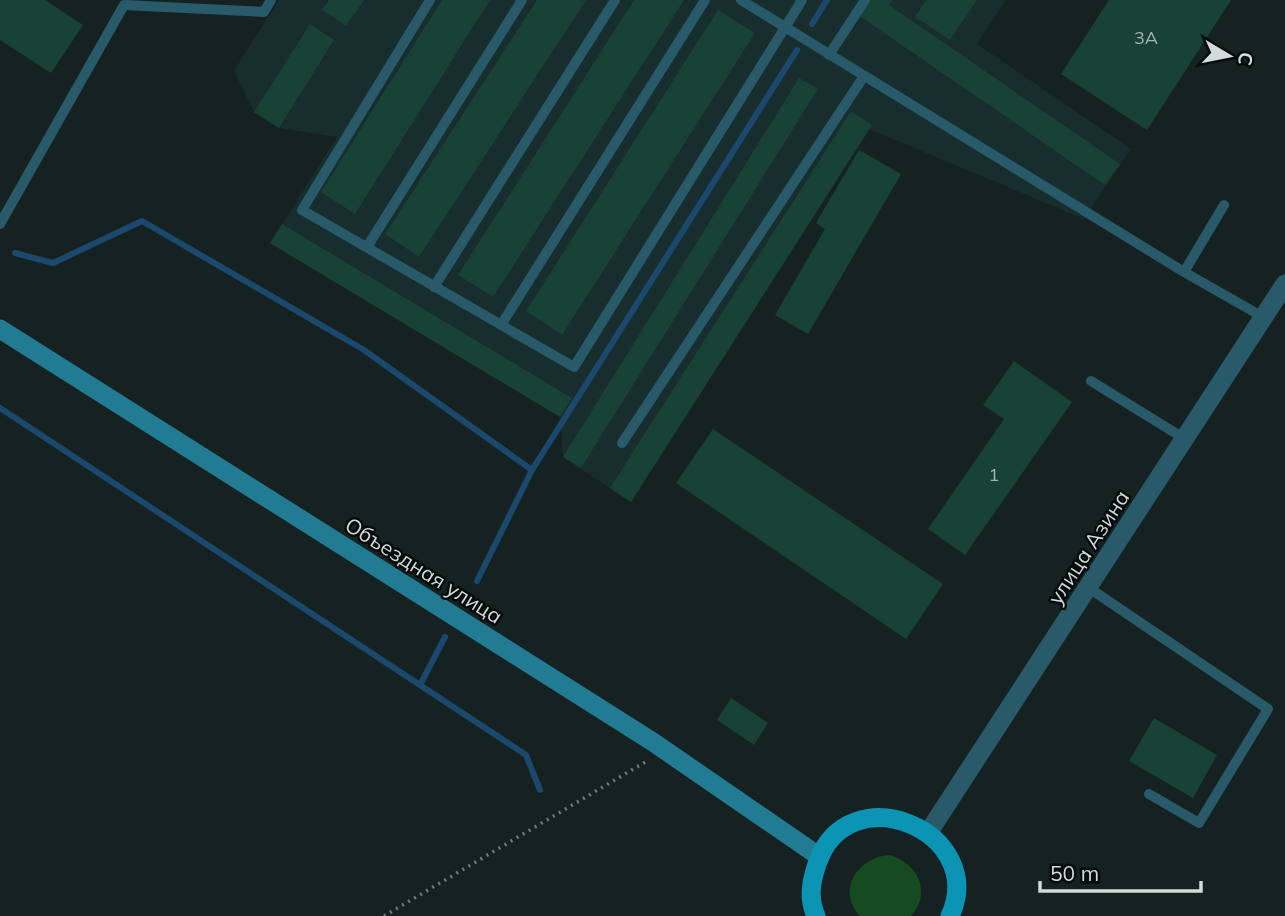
<svg xmlns="http://www.w3.org/2000/svg" width="1285" height="916" font-family="Mulish,sans-serif">
	<style>
		.built { fill: #182d2d }
		.green { fill: #164b1f }
		.lines { fill: none; stroke-linecap: round; stroke-linejoin: round }
		.stream { stroke: #1b496d; stroke-width: 6 }
		.building { fill: #184235 }
		.path { stroke: #727c7c; stroke-width: 3.5; stroke-dasharray: 2 5; stroke-linecap: butt }
		.service { stroke: #285a69; stroke-width: 10 }
		.tertiary { stroke: #285a69; stroke-width: 19 }
		.secondary { stroke: #217b93; stroke-width: 19 }
		.primary { stroke: #0b94b3; stroke-width: 19 }
		.labels { text-anchor: middle; dominant-baseline: central; stroke-width: 5; stroke-linejoin: round; paint-order: stroke }
		.number-label { font-size: 18px; fill: #a4b4b1 }
		.street-label { font-size: 21px; fill: #d2dada; stroke: #060b0b }
	</style>
	<rect width="100%" height="100%" fill="#162222"/>
	<path class="built" d="M 279,0 L 1006,0 L 977,44 L 1131,149 L 1084,219 L 869,129 L 631,502 L 563,457 L 560,417 L 270,243 L 337,137 L 279,128 L 254,112 L 234,71 Z"/>
	<path class="green" d="M 890,855 C 918,864 932,892 911,916 L 860,916 C 835,889 859,857 890,855 Z"/>
	<g class="lines">
		<path class="stream" d="M 812,24 L 827,0
			M 15,253 L 53,263 L 142,221 L 364,350 L 532,470
			M 0,408 L 526,755 L 540,790
			M 477,581 L 532,470 L 797,50
			M 420,685 L 445,637"/>
	</g>
	<path class="building" d="M 0,0 L 45,0 L 83,25 L 51,73 L 0,40 Z
		M 329,0 L 364,0 L 346,26 L 322,10 Z
		M 442,0 L 490,0 L 355,214 L 321,192 Z
		M 537,0 L 586,0 L 419,257 L 385,234 Z
		M 634,0 L 684,0 L 493,297 L 458,275 Z
		M 868,0 L 892,0 L 889,5 L 1120,164 L 1105,185 L 858,15 Z
		M 926,0 L 977,0 L 950,40 L 915,17 Z
		M 1109,0 L 1231,0 L 1147,130 L 1061,74 Z
		M 718,10 L 755,33 L 562,335 L 526,311 Z
		M 310,24 L 334,40 L 279,128 L 254,112 Z
		M 799,78 L 818,89 L 581,468 L 563,457 Z
		M 851,111 L 872,125 L 631,502 L 610,488 Z
		M 859,150 L 901,174 L 808,334 L 775,315 L 825,229 L 816,223 Z
		M 282,224 L 572,398 L 560,417 L 270,243 Z
		M 1014,361 L 1072,402 L 965,555 L 928,529 L 1004,419 L 983,405 Z
		M 713,429 L 943,584 L 906,639 L 676,483 Z
		M 731,698 L 768,723 L 754,745 L 717,720 Z
		M 1154,718 L 1217,755 L 1193,798 L 1129,761 Z"/>
	<g class="lines">
		<path class="path" d="M 384,916 L 647,761"/>
		<path class="service" d="M 430,0 L 302,210 L 574,367 L 802,0
			M 741,0 L 1184,272
			M 829,55 L 865,0
			M 1224,205 L 1184,272 L 1263,317
			M 0,224 L 124,5 L 264,12 L 271,0
			M 367,247 L 522,0
			M 434,287 L 615,0
			M 501,325 L 705,0
			M 1091,381 L 1185,439
			M 622,443 L 864,76
			M 1089,588 L 1268,709 L 1199,823 L 1149,794"/>
		<path class="tertiary" d="M 928,833 L 1285,284"/>
		<path class="secondary" d="M 0,329 L 653,742 L 820,857"/>
		<path class="primary" d="M 816,916 C 808,898 811,882 817,864 C 848,772 989,832 950,916"/>
	</g>
	<g class="labels">
		<g class="number-label">
			<text x="1146" y="37">3А</text>
			<text x="994" y="474">1</text>
		</g>
		<g class="street-label">
			<text transform="translate(1088 547) rotate(-57)">улица Азина</text>
			<text transform="translate(424 570) rotate(32)">Объездная улица</text>
		</g>
	</g>
	<g transform="translate(1229 56) rotate(100)" stroke="#060b0b" stroke-width="5" paint-order="stroke">
	<path d="M0-5L12 26L0 18L-12 26Z" fill="#d2dada"/>
	<text y="-10" font-size="19" font-weight="bold" text-anchor="middle" fill="#d2dada">С</text>
	</g>
	<path d="M1040 881v10h161v-10" fill="none" stroke="#d2dada" stroke-width="3.5"/>
	<text x="1050" y="881" font-size="21" fill="#d2dada" stroke="#060b0b" stroke-width="5" paint-order="stroke">50 m</text>
</svg>
